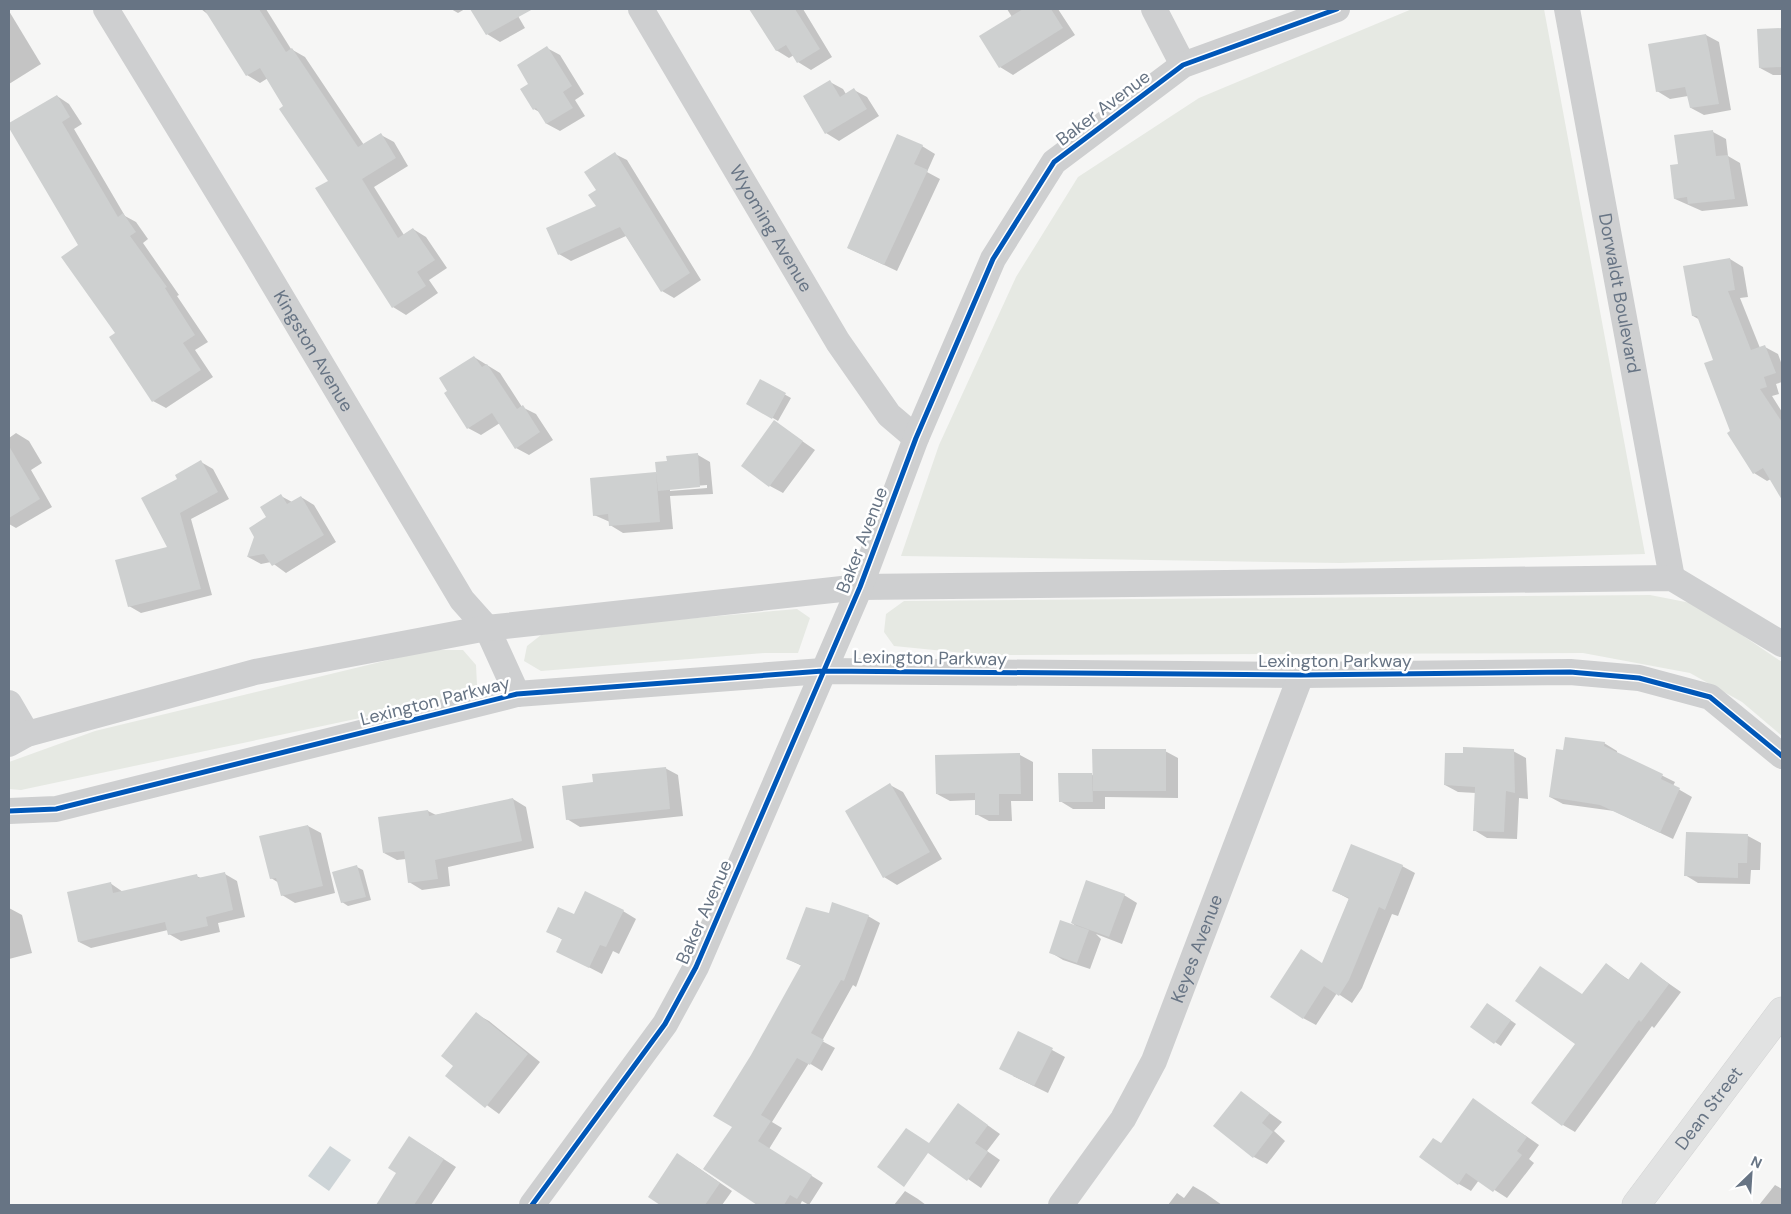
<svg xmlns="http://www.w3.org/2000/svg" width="1791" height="1214" font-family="'DM Sans',sans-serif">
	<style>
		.green { fill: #e6e9e3 }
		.water { fill: #cdd4d7 }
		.shadow { fill: #0003; fill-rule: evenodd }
		.building { fill: #ced0d0 }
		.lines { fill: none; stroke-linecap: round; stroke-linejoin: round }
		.secondary-casing { stroke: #d3d4d4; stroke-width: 29 }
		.street { stroke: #cecfd0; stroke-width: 26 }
		.secondary { stroke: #e1e2e2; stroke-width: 28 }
		.cycleway-casing { stroke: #fff; stroke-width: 8 }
		.cycleway { stroke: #0057b8; stroke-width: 5 }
		.labels { text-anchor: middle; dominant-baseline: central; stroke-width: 5; stroke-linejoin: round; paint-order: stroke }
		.street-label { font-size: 18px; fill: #677484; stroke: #fff }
	</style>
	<rect width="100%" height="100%" fill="#f6f6f5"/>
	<path class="green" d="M 1412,9 L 1544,9 L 1645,554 L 1340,563 L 901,556 L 939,445 L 1016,277 L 1078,177 L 1199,98 Z
		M 1650,595 L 1696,604 L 1782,662 L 1782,736 L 1742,702 L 1690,673 L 1583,653 L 984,655 L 894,646 L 884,632 L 886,614 L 904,601 Z
		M 797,609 L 810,618 L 798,653 L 765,653 L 541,671 L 524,661 L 527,646 L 541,635 L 583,628 Z
		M 430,650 L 463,650 L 476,665 L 477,685 L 464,696 L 21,790 L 9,789 L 9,762 L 95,731 Z"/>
	<path class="water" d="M 330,1146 L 351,1160 L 329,1191 L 308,1176 Z"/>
	<path class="shadow" d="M 201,9 L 266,9 L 291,49 L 305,57 L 364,145 L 381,135 L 394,142 L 408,166 L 374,187 L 404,235 L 413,229 L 426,237 L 447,268 L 429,280 L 438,293 L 406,315 L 393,307 L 329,182 L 268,78 L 260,83 L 247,75 L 210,16 Z
		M 451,9 L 465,9 L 458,13 Z
		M 472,9 L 514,9 L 525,28 L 500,42 L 487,34 Z
		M 750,9 L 803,9 L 832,57 L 811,70 L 798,62 L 794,55 L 789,58 L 776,50 Z
		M 1007,9 L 1058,9 L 1075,35 L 1013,75 L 1000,67 L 1012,17 Z
		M 9,11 L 41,64 L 9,84 Z
		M 1782,29 L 1782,75 L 1773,75 L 1760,68 L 1758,30 Z
		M 1706,35 L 1719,42 L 1731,110 L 1704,115 L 1691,108 L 1688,96 L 1670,99 L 1657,91 Z
		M 547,48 L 560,55 L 584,94 L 575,100 L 585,116 L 560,131 L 547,124 L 541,113 L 534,109 L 522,89 L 530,85 Z
		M 830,82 L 843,89 L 846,94 L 854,90 L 867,97 L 879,116 L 839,141 L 826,133 L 804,97 Z
		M 57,96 L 69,104 L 82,124 L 74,129 L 125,216 L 136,222 L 148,239 L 143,243 L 179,295 L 177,296 L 208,342 L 195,350 L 213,377 L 166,408 L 153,401 L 116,333 L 80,245 L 9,126 Z
		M 1713,132 L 1726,139 L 1728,156 L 1740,163 L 1748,206 L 1702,211 L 1675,199 L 1679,165 Z
		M 922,146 L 935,154 L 927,172 L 940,179 L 897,271 L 848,248 Z
		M 615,154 L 627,160 L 701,280 L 674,298 L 662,291 L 626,236 L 571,261 L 559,254 L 597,207 L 597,190 Z
		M 1730,259 L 1743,267 L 1748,297 L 1740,298 L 1760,348 L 1765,347 L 1778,354 L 1782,365 L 1782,382 L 1776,384 L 1779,394 L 1772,396 L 1782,412 L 1782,486 L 1771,479 L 1767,481 L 1754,473 L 1729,434 L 1732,431 L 1715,361 L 1700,320 L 1693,316 Z
		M 474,357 L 500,373 L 522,407 L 536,414 L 553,440 L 529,455 L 516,448 L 500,423 L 481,435 L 468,428 L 449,391 Z
		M 761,381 L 791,398 L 778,421 L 748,403 Z
		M 775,422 L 815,450 L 783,493 L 770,486 Z
		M 16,433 L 29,441 L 42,463 L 31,470 L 52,507 L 16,528 L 9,524 L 9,438 Z
		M 698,455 L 710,462 L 713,494 L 670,496 L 673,529 L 623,533 L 610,525 L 610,522 L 594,515 L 656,473 L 658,475 L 668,462 ZM 707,485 L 707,488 L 670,491 L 670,488 Z
		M 201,462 L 213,469 L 229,499 L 191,519 L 212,595 L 141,613 L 129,606 L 169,548 L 179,480 Z
		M 281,496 L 292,502 L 301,497 L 314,505 L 336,542 L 286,573 L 271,562 L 261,564 L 248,557 L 256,537 Z
		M 1604,743 L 1617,751 L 1617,753 L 1675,782 L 1673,786 L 1692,797 L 1673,839 L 1614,811 L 1563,804 L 1550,797 L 1564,752 Z
		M 1165,751 L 1178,758 L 1178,798 L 1105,797 L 1105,809 L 1073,809 L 1060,801 L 1091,774 L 1094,776 Z
		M 1513,751 L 1526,758 L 1528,799 L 1519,798 L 1517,839 L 1487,838 L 1474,830 L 1476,793 L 1458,792 L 1445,785 Z
		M 1020,755 L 1033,762 L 1033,801 L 1011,801 L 1012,821 L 989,821 L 976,814 L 976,800 L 950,801 L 937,794 Z
		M 665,768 L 678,775 L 683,816 L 580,827 L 567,819 L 594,783 Z
		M 890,785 L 903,792 L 942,859 L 897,885 L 884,877 Z
		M 513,799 L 526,807 L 534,848 L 448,867 L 450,886 L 422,890 L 409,882 L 406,859 L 397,860 L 384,853 L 428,811 L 436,815 Z
		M 308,826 L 321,833 L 335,893 L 295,903 L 282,895 L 279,883 L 271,878 L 261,837 Z
		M 1687,833 L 1748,836 L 1761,843 L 1760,870 L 1751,870 L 1750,884 L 1698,883 L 1685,875 Z
		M 1402,866 L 1415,873 L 1398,916 L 1392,914 L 1362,988 L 1352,1003 L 1337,993 L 1316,1025 L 1303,1018 L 1349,899 L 1334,891 Z
		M 357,867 L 363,870 L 371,900 L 348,906 L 342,902 Z
		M 225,874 L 237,881 L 245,917 L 218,923 L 220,932 L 181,941 L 169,934 L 168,930 L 91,948 L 79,942 L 110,883 L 123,892 L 196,876 L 201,878 Z
		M 1124,895 L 1137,903 L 1122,944 L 1096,934 L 1101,939 L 1090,969 L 1063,960 L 1050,952 L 1077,927 L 1072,923 Z
		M 9,908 L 22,915 L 32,953 L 9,959 Z
		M 623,911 L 636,919 L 619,954 L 613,951 L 602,974 L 571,958 L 563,940 L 548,931 L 575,916 Z
		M 829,914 L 868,916 L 880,923 L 856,987 L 853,985 L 822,1041 L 835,1048 L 822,1071 L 809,1063 L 772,1122 L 782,1128 L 769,1149 L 823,1183 L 809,1205 L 802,1201 L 800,1205 L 761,1205 L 705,1169 L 733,1127 L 752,1056 L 802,966 L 788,959 Z
		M 1606,964 L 1629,980 L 1641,964 L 1681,992 L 1654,1028 L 1652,1026 L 1575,1132 L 1563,1125 L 1583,995 Z
		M 1493,1008 L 1516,1024 L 1501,1046 L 1472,1027 Z
		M 476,1014 L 489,1021 L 540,1062 L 499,1114 L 447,1076 L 455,1066 Z
		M 1019,1032 L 1065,1057 L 1048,1093 L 1013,1076 Z
		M 1241,1092 L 1282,1122 L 1274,1131 L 1285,1141 L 1267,1164 L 1254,1157 Z
		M 1474,1100 L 1539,1145 L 1529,1159 L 1534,1163 L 1507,1198 L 1479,1180 L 1471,1191 L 1459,1184 L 1442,1144 Z
		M 958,1104 L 1000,1134 L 987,1151 L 1000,1160 L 981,1188 L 926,1150 Z
		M 422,1145 L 456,1167 L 431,1205 L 377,1205 L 398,1173 Z
		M 690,1162 L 732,1191 L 722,1205 L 662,1205 L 650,1197 Z
		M 1775,1185 L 1782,1189 L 1782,1205 L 1759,1205 Z
		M 1193,1186 L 1205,1193 L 1222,1205 L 1168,1205 L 1177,1193 L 1184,1198 Z
		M 905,1191 L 918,1199 L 926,1205 L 894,1205 Z"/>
	<path class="building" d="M 204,9 L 259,9 L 286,52 L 292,48 L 358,147 L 381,133 L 396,158 L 362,179 L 398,238 L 413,228 L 435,260 L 417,272 L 426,286 L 392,308 L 315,188 L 328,181 L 279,109 L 283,106 L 260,68 L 246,76 Z
		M 470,9 L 533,9 L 486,35 Z
		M 749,9 L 795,9 L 820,49 L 797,63 L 786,45 L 776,51 Z
		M 1023,9 L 1051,9 L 1063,28 L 999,68 L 979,36 Z
		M 1782,28 L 1782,67 L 1759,68 L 1757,29 Z
		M 1706,34 L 1719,104 L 1690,108 L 1685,87 L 1656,92 L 1648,44 Z
		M 547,46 L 572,86 L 563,92 L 573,108 L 546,124 L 536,108 L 533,110 L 520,89 L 528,84 L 517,65 Z
		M 830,80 L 840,97 L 854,88 L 867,109 L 825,134 L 803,96 Z
		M 57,95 L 70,117 L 62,122 L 118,217 L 123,213 L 136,232 L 130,236 L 167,287 L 165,288 L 195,335 L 183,343 L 201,370 L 152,402 L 109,337 L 115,333 L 61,257 L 78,245 L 9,128 L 9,123 Z
		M 1713,130 L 1716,156 L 1728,155 L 1735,199 L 1688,204 L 1687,197 L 1674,199 L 1670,165 L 1678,164 L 1674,135 Z
		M 897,134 L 923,145 L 914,164 L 928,170 L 884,265 L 847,248 Z
		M 615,152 L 690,273 L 661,292 L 620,227 L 558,255 L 546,228 L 596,206 L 588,195 L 596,190 L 584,172 Z
		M 1730,258 L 1735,290 L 1728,291 L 1751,350 L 1765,345 L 1776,373 L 1764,377 L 1767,387 L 1760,389 L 1782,422 L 1782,500 L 1763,468 L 1753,474 L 1727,433 L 1730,431 L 1704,363 L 1713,360 L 1697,316 L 1692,316 L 1683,266 Z
		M 474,356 L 482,367 L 487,364 L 517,409 L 523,405 L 540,432 L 515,449 L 492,413 L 467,429 L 444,393 L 447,391 L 439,378 Z
		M 760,379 L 786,393 L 772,419 L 746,404 Z
		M 774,420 L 803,441 L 769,487 L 741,466 Z
		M 9,446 L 40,499 L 9,518 Z
		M 698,453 L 700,487 L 658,491 L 655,462 L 667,461 L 666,456 Z
		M 201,460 L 218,492 L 180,513 L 201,589 L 128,607 L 115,560 L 167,547 L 141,498 L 177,479 L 175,475 Z
		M 656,472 L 660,522 L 609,526 L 608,514 L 593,516 L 590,478 Z
		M 281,494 L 287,504 L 301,496 L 324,535 L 272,566 L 264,554 L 247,557 L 254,537 L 249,528 L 266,517 L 260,507 Z
		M 1565,737 L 1605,742 L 1604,746 L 1663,774 L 1661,779 L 1680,788 L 1660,833 L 1600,805 L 1549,797 L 1556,749 L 1563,750 Z
		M 1463,747 L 1514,749 L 1515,793 L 1506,791 L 1504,832 L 1473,831 L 1475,787 L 1444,785 L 1445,753 L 1463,753 Z
		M 1092,749 L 1166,749 L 1166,791 L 1093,791 Z
		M 1020,753 L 1021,794 L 999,794 L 999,815 L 975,815 L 975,793 L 936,794 L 935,755 Z
		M 666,767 L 670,809 L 566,820 L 562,786 L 593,782 L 592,774 Z
		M 1058,773 L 1092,773 L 1093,802 L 1059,802 Z
		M 890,783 L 930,852 L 883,878 L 845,811 Z
		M 513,798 L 522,841 L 435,860 L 438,879 L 408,883 L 404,851 L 383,853 L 378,817 L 428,810 L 429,816 Z
		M 308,825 L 323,886 L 281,896 L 276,878 L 270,879 L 259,836 Z
		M 1686,832 L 1748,834 L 1747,863 L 1738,863 L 1738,878 L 1684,876 Z
		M 1351,844 L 1403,865 L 1385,910 L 1379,907 L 1349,980 L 1339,996 L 1324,986 L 1303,1019 L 1270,997 L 1301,949 L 1322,963 L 1349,898 L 1332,891 Z
		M 357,865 L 366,897 L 341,903 L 332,872 Z
		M 225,872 L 233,910 L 206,917 L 208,926 L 168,935 L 165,922 L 78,942 L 67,892 L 111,882 L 113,893 L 197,874 L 198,878 Z
		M 1086,880 L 1125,894 L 1109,937 L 1071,923 Z
		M 585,891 L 624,910 L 606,947 L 600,945 L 589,968 L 556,952 L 562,939 L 546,932 L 558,907 L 574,914 Z
		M 832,902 L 869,915 L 844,981 L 841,980 L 811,1033 L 824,1040 L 810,1065 L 797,1058 L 761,1115 L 771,1121 L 758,1141 L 812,1175 L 797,1199 L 790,1195 L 784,1205 L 757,1205 L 703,1169 L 732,1127 L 713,1116 L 751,1055 L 801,965 L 786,959 L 806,907 L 829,913 Z
		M 1060,920 L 1089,930 L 1077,963 L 1049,953 Z
		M 1641,962 L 1669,984 L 1641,1022 L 1639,1020 L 1562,1126 L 1531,1103 L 1575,1044 L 1515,1001 L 1540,966 L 1582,994 L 1606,963 L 1628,980 Z
		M 1487,1003 L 1511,1020 L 1494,1044 L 1470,1027 Z
		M 476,1012 L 528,1054 L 485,1108 L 445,1076 L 453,1066 L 441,1056 Z
		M 1018,1031 L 1053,1048 L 1034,1086 L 999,1069 Z
		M 1241,1091 L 1270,1113 L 1262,1123 L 1273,1132 L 1253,1158 L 1213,1126 Z
		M 1473,1098 L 1527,1137 L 1517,1151 L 1522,1155 L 1493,1192 L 1466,1173 L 1458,1185 L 1419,1157 L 1433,1138 L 1441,1143 Z
		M 958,1103 L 988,1125 L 975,1143 L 988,1152 L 967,1181 L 928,1153 L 904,1187 L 877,1167 L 906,1128 L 929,1143 Z
		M 409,1136 L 444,1159 L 414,1205 L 376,1205 L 396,1173 L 388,1168 Z
		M 677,1153 L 720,1183 L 705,1205 L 660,1205 L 648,1197 Z"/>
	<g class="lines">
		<g class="secondary-casing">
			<g id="secondary">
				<path id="s5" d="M 1636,1205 L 1782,1011"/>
			</g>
		</g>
		<g class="street">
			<path id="s1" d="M 106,9 L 255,253 L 462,600 L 487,628 L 517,694"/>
			<path id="s2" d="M 641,9 L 838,342 L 889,415 L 916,438"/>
			<path d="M 1154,9 L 1183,65"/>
			<path id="s3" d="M 1567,9 L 1672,578"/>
			<path d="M 9,703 L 27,734"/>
			<path d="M 9,744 L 27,734 L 255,672 L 487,628 L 860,587 L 1672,578 L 1782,644"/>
			<path d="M 9,811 L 56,809 L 517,694 L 823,671 L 1301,675 L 1570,672 L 1639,678 L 1710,697 L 1782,756"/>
			<path d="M 532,1205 L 665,1024 L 696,967 L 860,587 L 916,438 L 993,259 L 1054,162 L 1183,65 L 1337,9"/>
			<path id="s4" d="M 1061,1205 L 1123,1119 L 1154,1061 L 1301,675"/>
		</g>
		<use href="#secondary" class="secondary"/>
		<g class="cycleway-casing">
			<path id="cycleway" d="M 9,811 L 56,809 L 517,694 L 823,671 L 1301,675 L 1570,672 L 1639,678 L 1710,697 L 1782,756
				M 532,1205 L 665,1024 L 696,967 L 860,587 L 916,438 L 993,259 L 1054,162 L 1183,65 L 1337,9"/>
		</g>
		<use href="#cycleway" class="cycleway"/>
	</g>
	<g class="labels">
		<g class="street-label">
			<text transform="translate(1103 108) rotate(-37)">Baker Avenue</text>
			<text stroke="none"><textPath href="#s2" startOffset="255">Wyoming Avenue</textPath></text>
			<text stroke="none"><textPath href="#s3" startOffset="289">Dorwaldt Boulevard</textPath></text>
			<text stroke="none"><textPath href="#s1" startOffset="400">Kingston Avenue</textPath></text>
			<text transform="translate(862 540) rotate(-69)">Baker Avenue</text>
			<text transform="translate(930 658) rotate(1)">Lexington Parkway</text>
			<text x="1335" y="661">Lexington Parkway</text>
			<text transform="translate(435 701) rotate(-14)">Lexington Parkway</text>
			<text transform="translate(704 912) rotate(-66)">Baker Avenue</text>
			<text stroke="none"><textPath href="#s4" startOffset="292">Keyes Avenue</textPath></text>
			<text stroke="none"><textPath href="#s5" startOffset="121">Dean Street</textPath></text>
		</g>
	</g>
	<rect width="1791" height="1214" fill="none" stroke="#677484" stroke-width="20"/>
	<g transform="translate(1751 1174) rotate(25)" stroke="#ffffff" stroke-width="4" paint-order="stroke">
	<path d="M0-4L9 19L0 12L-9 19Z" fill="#677484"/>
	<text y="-8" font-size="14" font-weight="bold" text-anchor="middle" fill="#677484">N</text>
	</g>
</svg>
